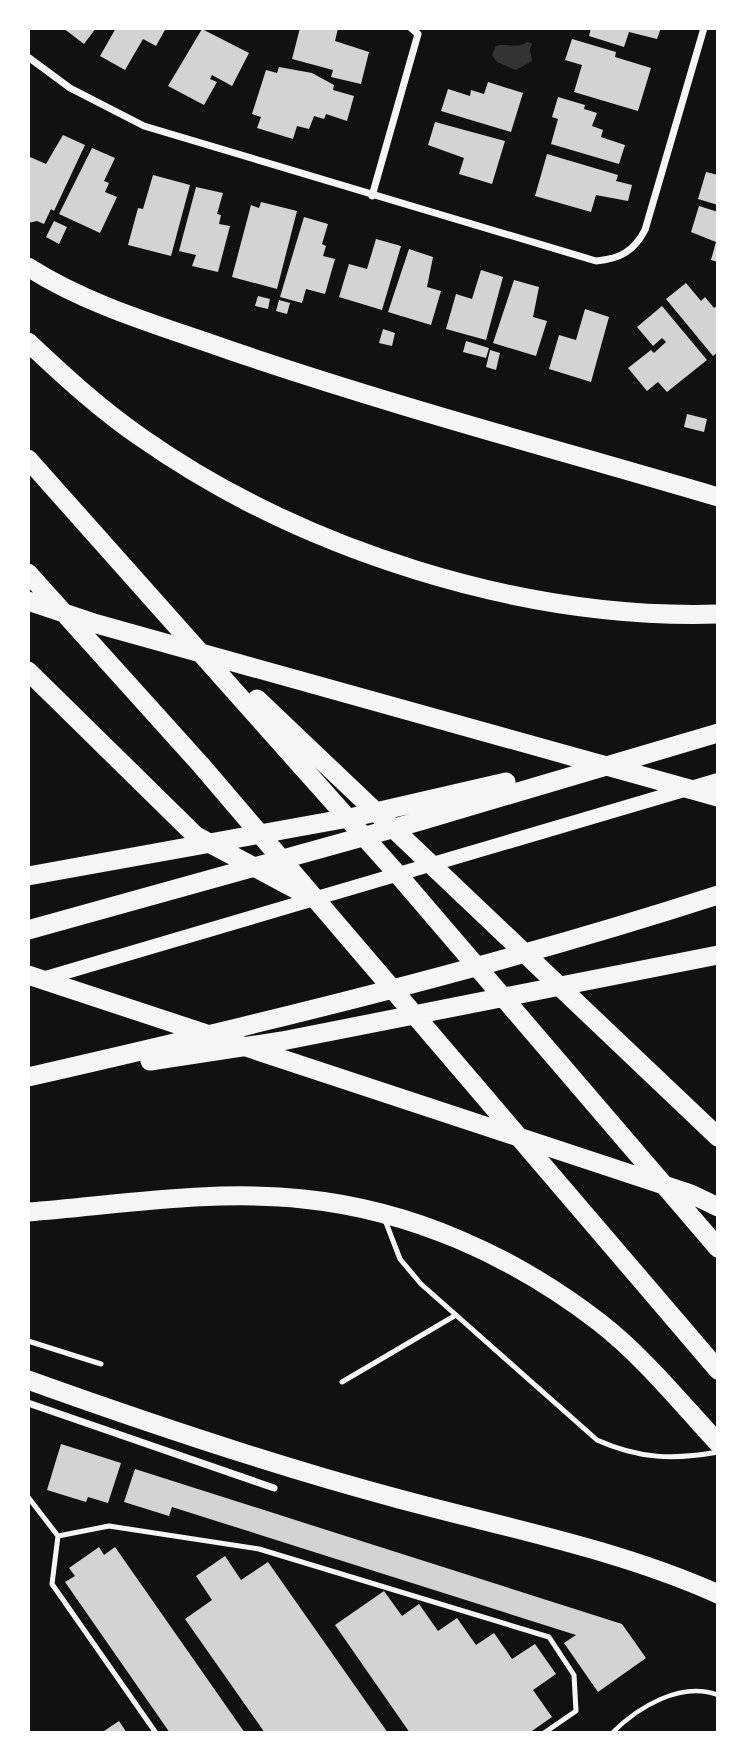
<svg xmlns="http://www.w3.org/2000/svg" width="746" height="1761" font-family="'Source Serif 4',serif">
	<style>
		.water { fill: #333 }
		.building { fill: #d3d3d3 }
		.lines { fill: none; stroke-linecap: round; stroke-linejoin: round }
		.path { stroke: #f5f5f5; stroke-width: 4.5 }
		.service { stroke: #f5f5f5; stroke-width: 5 }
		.minor { stroke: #f5f5f5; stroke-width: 7 }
		.secondary { stroke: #f5f5f5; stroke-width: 14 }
		.motorway { stroke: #f5f5f5; stroke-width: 19 }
	</style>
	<rect width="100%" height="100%" fill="#111"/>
	<path class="water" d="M 527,42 L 532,43 L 530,50 L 532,61 L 516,70 L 497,62 L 492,55 L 496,46 C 505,43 519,49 527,42 Z"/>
	<path class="building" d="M 63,28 L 96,28 L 84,44 Z
		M 116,28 L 166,28 L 156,46 L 143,39 L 125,70 L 100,56 Z
		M 300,28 L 338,28 L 335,41 L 369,52 L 361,84 L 331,77 L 333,70 L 292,59 Z
		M 591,28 L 661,28 L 657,39 L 629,32 L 624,47 L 589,36 Z
		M 202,29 L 249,53 L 232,86 L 212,75 L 210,79 L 217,82 L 204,105 L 168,86 Z
		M 572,39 L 616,52 L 615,57 L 651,68 L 638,111 L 574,92 L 582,65 L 565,60 Z
		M 279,67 L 312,73 L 334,85 L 333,90 L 354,96 L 347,121 L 326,114 L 324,119 L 314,116 L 309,129 L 297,126 L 293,139 L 257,128 L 261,117 L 252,114 L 266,70 L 277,73 Z
		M 488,82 L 523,93 L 511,132 L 441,111 L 448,89 L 470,96 L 471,90 L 484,94 Z
		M 558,97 L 585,105 L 584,109 L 597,113 L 592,126 L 603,130 L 601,137 L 625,145 L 619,164 L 551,144 L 558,119 L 552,117 Z
		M 435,122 L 505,141 L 492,184 L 459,174 L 464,158 L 428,145 Z
		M 63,135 L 85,145 L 54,211 L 51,209 L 44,224 L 37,221 L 28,223 L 28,162 L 30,157 L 46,164 Z
		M 92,148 L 115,158 L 104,181 L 109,183 L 105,192 L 117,197 L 100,233 L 59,214 Z
		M 547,154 L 618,175 L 616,181 L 632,185 L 628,201 L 596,195 L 591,212 L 535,196 Z
		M 706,172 L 718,175 L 718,205 L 698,199 Z
		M 153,175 L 190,185 L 171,256 L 128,245 L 138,208 L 143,209 Z
		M 196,187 L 223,193 L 217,214 L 221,215 L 219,224 L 230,226 L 218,272 L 192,266 L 196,255 L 179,251 Z
		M 261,202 L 297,211 L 277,289 L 232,277 L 251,205 L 259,208 Z
		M 699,206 L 718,212 L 718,262 L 711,260 L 716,242 L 691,232 Z
		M 304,217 L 328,224 L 322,244 L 326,246 L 323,256 L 335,259 L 325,294 L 306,289 L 302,303 L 280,297 Z
		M 54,221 L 67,227 L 59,244 L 46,237 Z
		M 376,239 L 401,246 L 382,310 L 339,297 L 349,264 L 367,269 Z
		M 409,249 L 433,257 L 427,287 L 441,291 L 431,325 L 388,312 Z
		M 481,270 L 503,277 L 486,340 L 446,329 L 456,294 L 472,299 Z
		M 514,280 L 539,287 L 533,317 L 547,321 L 536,356 L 493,343 Z
		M 686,283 L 701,301 L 705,297 L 714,308 L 718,305 L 718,352 L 713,356 L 666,299 Z
		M 258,296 L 270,299 L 268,309 L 255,306 Z
		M 279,300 L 290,303 L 287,314 L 276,311 Z
		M 662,306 L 707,360 L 667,392 L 658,382 L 647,391 L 628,368 L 651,350 L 654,353 L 666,342 L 662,338 L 653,346 L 637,327 Z
		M 585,309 L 609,317 L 591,382 L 549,369 L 559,335 L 576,340 Z
		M 383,329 L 395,333 L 392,346 L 379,343 Z
		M 466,341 L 489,348 L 486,358 L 463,352 Z
		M 490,350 L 500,353 L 496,370 L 486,367 Z
		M 687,414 L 707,419 L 704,432 L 684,427 Z
		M 61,1444 L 121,1463 L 108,1503 L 88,1497 L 86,1502 L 47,1490 Z
		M 135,1469 L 622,1624 L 646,1658 L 598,1692 L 564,1643 L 576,1635 L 172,1507 L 169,1516 L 124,1502 Z
		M 99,1547 L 104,1555 L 115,1547 L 245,1733 L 170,1733 L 65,1582 L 75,1576 L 69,1568 Z
		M 225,1556 L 241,1580 L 268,1562 L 388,1733 L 265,1733 L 185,1619 L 212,1600 L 196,1576 Z
		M 384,1591 L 402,1616 L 419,1604 L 438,1631 L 457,1618 L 476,1645 L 494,1633 L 512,1659 L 535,1644 L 556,1674 L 533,1690 L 552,1717 L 529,1733 L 410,1733 L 335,1625 Z
		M 119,1721 L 127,1733 L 101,1733 Z"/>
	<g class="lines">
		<path class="path" d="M 612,1733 C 638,1707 681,1681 718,1695"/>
		<path class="service" d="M 385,1220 L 400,1259 L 421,1284 L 597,1440 C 639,1459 674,1460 718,1452
			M 28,1341 L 101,1364
			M 342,1382 L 456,1315
			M 28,1497 L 58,1536 L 109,1526 L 259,1549 L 549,1637 L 574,1675 L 576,1711 L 544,1733
			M 58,1536 L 52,1584 L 156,1733"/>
		<path class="minor" d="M 28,57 L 70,88 L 144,126 L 596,261 C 620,259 634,251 645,230 L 704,28
			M 372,196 L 418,34 L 411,28
			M 28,1403 L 274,1488"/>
		<path class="secondary" d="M 39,980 L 718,780"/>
		<path class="motorway" d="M 28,267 C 89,306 161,326 229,350 C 390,405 555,449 718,497
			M 28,342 C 64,376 101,410 142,438 C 302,550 522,620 718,614
			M 28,459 L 400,877 L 718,1248
			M 28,573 L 201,765 L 718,1370
			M 28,601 L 97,624 L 718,797
			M 28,671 L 196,836 L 301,892
			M 257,699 L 718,1137
			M 28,876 L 354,817 L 506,782
			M 28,930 L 420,821 L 718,733
			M 28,975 L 691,1194 L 718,1207
			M 150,1061 L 282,1041 L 718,955
			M 28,1077 C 260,1024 492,968 718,895
			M 28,1212 C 118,1205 213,1189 303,1199 C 412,1210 513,1256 599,1322 C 643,1356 680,1402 718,1443
			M 28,1380 C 148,1423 269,1464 392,1497 C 501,1527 615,1548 718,1594"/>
	</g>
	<rect width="746" height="1761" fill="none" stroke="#ffffff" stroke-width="60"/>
</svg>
